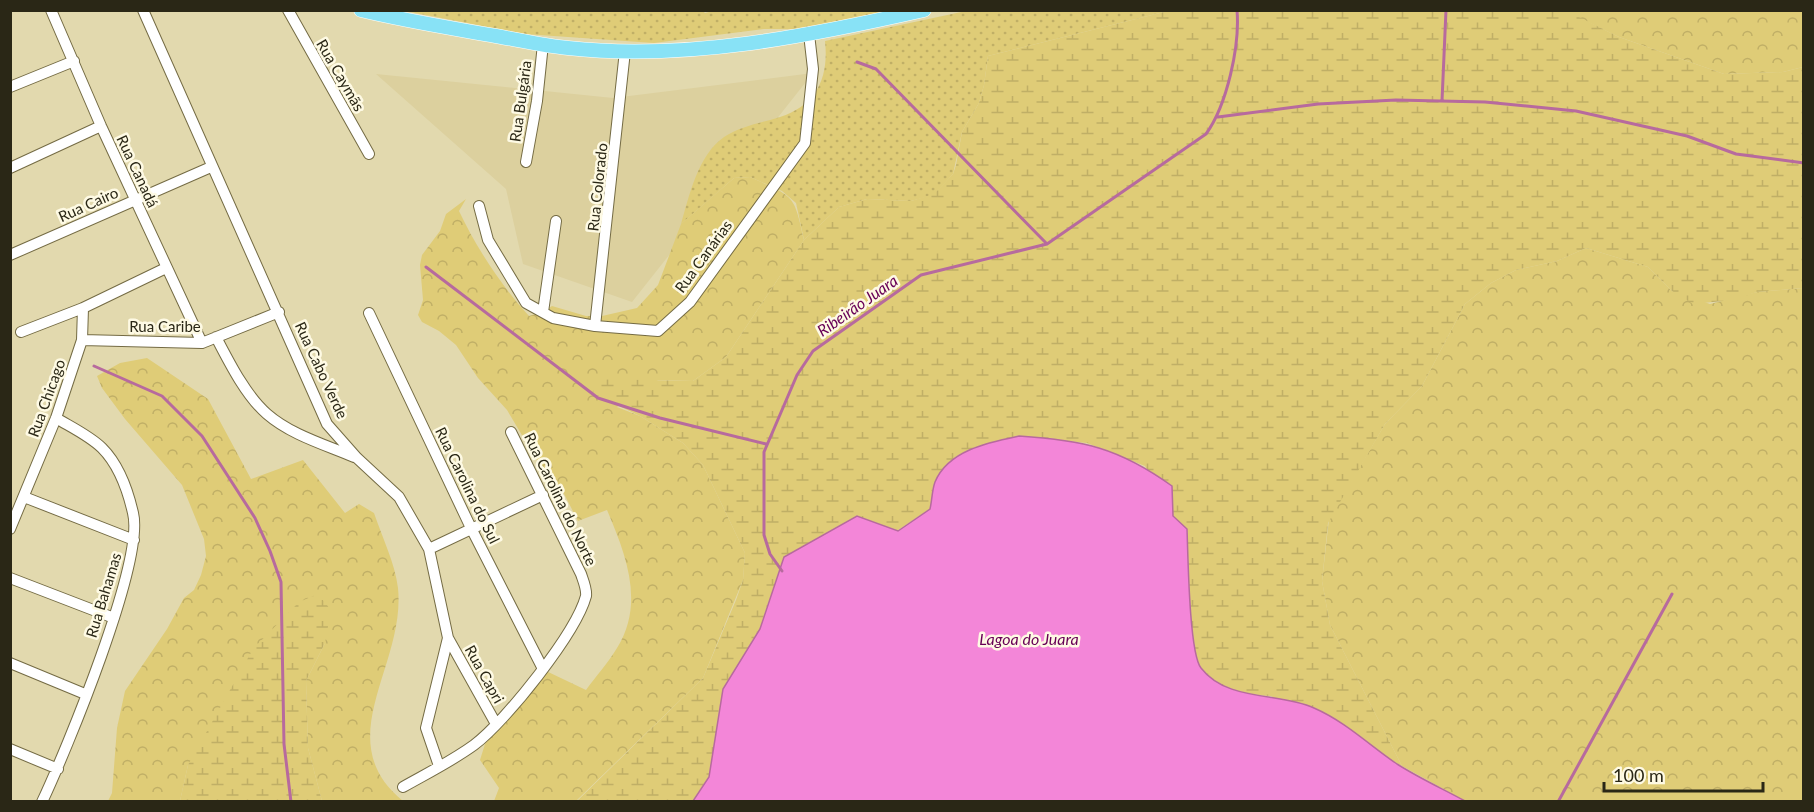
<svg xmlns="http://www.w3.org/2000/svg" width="1814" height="812" font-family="Lato,sans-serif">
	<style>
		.built { fill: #dcd09e }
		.grass { fill: url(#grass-dots) }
		.forest { fill: url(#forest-crowns) }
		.wetland { fill: url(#wetland-marsh) }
		.water { fill: #f386d8; stroke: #b76a9e; stroke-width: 1.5 }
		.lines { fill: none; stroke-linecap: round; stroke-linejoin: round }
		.stream { stroke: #b76a9e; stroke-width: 3 }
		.minor-casing { stroke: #746b44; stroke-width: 12 }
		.major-casing { stroke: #fff; stroke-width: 15 }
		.minor { stroke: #fff; stroke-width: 10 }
		.major { stroke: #88e2f6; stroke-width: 14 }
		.labels { text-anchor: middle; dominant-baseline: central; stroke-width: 5; stroke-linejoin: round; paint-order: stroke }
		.street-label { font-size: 15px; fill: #2a2716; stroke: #fefae4 }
		.water-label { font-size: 16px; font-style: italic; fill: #670056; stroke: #fefae4 }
	</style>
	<defs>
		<pattern id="grass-dots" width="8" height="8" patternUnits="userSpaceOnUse" patternTransform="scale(1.5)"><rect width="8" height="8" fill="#dfcc77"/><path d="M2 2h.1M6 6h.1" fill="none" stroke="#c0af66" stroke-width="1.8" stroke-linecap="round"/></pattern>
		<pattern id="forest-crowns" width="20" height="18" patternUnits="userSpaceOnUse" patternTransform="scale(1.5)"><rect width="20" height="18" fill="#dfcc77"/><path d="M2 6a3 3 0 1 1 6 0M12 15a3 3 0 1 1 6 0" fill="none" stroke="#c0af66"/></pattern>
		<pattern id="wetland-marsh" width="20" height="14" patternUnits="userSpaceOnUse" patternTransform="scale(1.5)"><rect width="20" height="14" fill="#dfcc77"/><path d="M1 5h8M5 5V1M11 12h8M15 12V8" fill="none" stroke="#c0af66"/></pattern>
	</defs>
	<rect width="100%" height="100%" fill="#e2d9ae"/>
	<path class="built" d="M 813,73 L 632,302 L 523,264 L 506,189 L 376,74 L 613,98 Z"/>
	<path class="grass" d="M 702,10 L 705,13 L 717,10 L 883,11 L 842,29 L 764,29 L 654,43 L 525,34 L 405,11 Z
		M 966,11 L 1168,11 L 988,56 L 984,85 L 979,103 L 962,132 L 953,174 L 934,195 L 911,201 L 867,199 L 839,207 L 804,240 L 796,203 L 782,191 L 750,177 L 734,178 L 681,224 C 689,196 698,155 724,137 C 741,126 761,123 780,117 C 817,105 829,77 825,41 Z"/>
	<path class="forest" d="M 1565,11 L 1803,11 L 1803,67 L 1783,72 L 1724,74 L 1619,37 Z
		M 750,177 C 794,197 794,193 804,240 L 726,357 L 693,381 L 658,380 L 617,407 L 640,416 L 683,443 L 703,465 L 745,553 L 743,580 L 703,678 L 576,801 L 494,801 L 499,788 L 480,760 L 485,744 L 544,670 L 586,690 C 596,676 608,663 617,648 C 645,603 626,555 607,510 L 578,521 L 562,490 L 535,457 L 507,410 L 478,378 L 456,345 L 439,331 L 422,322 L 418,315 L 423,300 L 420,265 L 422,255 L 440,231 L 446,214 L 466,199 L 459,211 C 476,247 502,287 529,316 L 543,312 L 552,306 L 586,316 L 602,316 L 637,308 L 658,285 L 681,224 L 734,178 Z
		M 1586,248 L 1648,267 L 1672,291 L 1710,304 L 1757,292 L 1803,288 L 1803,801 L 1465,801 L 1402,766 L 1330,625 L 1322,581 L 1329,519 L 1385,424 L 1422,386 L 1465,304 L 1491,283 L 1516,270 L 1557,261 Z
		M 147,358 L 208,399 L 251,479 L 303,460 L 345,513 L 359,504 L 374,513 C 382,537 395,563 398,588 C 406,666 328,740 403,801 L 322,801 L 308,748 L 306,681 L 325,643 L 188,765 L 180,801 L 108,801 L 112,793 L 117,728 L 125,691 L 167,629 L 184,598 L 194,590 L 201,575 L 206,556 L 204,539 L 182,485 L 125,419 L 102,388 L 97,376 L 120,363 Z"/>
	<path class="wetland" d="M 1565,10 L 1619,37 L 1724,74 L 1783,72 L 1803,67 L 1803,288 L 1757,292 L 1733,300 L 1693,304 L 1672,291 L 1648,267 L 1586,248 L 1557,261 L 1516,270 L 1491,283 L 1465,304 L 1422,386 L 1385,424 L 1328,523 L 1322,581 L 1330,625 L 1402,766 L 1271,696 C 1248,695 1215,689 1200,667 C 1190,653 1188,552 1187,529 L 1173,516 L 1145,466 L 1087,443 L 1019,436 L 936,480 L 930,509 L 764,618 L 760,629 L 723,689 L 709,777 L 693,801 L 576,802 L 703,678 L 736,600 L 743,580 L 745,553 L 703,465 L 683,443 L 640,416 L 592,393 L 599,379 L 693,381 L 726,357 L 804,240 L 839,207 L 867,199 L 911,201 L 934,194 L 953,174 L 956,165 L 962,132 L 979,103 L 984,85 L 988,56 L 1168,11 Z
		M 318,594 L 331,610 L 325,643 L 306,681 L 308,748 L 322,801 L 180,801 L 188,765 L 253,649 L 299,602 Z"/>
	<path class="water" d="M 1019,436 C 1083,440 1119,448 1172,486 L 1173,516 L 1187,529 C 1188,553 1189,653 1201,668 C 1227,702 1279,692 1314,708 C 1346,722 1369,745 1397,764 C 1419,778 1443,789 1465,801 L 693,801 L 709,777 L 723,689 L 760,629 L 784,557 L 857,516 L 898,531 L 930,509 C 932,501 932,490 935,482 C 948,450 990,442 1019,436 Z"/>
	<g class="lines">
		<path class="stream" d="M 857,62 L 876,69 L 1047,244
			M 1442,101 L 1446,10
			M 1218,117 L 1318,104 L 1396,100 L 1485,102 L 1576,111 L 1687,136 L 1736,154 L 1804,163
			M 426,267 L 598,398 L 660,418 L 766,444
			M 94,366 L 162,396 L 202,436 L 255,518 L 270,551 L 281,582 L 284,744 L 291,802
			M 782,571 L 770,554 L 764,535 L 764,452 L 797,375 L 813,351 L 921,275 L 1047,244 L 1206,134 C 1227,105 1240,46 1237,10
			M 1558,802 L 1672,594"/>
		<g class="minor-casing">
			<path id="minor" d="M 51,10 L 101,126 L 202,343
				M 143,10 L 327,424 L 357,458 L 399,497 L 429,549 L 448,638 L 426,728 L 439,766
				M 288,10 L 369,154
				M 10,87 L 74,61
				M 526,162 L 537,101 L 543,44
				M 10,168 L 101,126
				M 479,206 L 488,240 L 526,303 L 553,318 L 595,326 L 658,331 L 690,302 L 805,143 L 813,69 L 809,34
				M 10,255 L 211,167
				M 543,312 L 556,221
				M 369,313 L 471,528 L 543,669
				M 595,326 L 625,51
				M 21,332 L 83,308
				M 216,337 C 229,362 246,396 267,414 C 291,435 326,445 354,457
				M 82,340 L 202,343 L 279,312
				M 24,497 L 134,540
				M 10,529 L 56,418 L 82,340 L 83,308 L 166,268
				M 429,549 L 543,495
				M 10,578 L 114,618
				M 448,638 L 496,724
				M 10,663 L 85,694
				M 10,749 L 58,769
				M 403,787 C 426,774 452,761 474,745 C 506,721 576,633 586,596 C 587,589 583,580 581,574 L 511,432
				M 42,802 C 66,751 145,561 133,513 C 128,491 118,464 102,448 C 90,436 71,427 56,418"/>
		</g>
		<g class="major-casing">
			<path id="major" d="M 361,10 C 406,21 451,28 496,36 C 519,40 544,46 568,48 C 686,61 809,36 924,10"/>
		</g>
		<use href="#minor" class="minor"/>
		<use href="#major" class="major"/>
	</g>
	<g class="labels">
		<g class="street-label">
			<text transform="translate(341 75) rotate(60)">Rua Caymãs</text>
			<text transform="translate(520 101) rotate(-82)">Rua Bulgária</text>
			<text transform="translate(138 171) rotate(65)">Rua Canadá</text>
			<text transform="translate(597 187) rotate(-84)">Rua Colorado</text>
			<text transform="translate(88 204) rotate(-24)">Rua Cairo</text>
			<text transform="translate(703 256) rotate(-54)">Rua Canárias</text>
			<text x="165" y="326">Rua Caribe</text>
			<text transform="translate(322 370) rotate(65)">Rua Cabo Verde</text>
			<text transform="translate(46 398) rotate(-70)">Rua Chicago</text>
			<text transform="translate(468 485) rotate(64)">Rua Carolina do Sul</text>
			<text transform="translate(561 499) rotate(64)">Rua Carolina do Norte</text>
			<text transform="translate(103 595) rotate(-73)">Rua Bahamas</text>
			<text transform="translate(485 674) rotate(61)">Rua Capri</text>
		</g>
		<g class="water-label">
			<text transform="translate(857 305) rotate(-35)">Ribeirão Juara</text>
			<text x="1029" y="638">Lagoa do Juara</text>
		</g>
	</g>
	<rect width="1814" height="812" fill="none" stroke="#2a2716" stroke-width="24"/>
	<path d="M1604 782v9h159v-9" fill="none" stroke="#2a2716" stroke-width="3"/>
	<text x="1613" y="782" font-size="18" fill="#2a2716" stroke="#fefae4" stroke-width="4.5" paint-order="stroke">100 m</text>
</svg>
